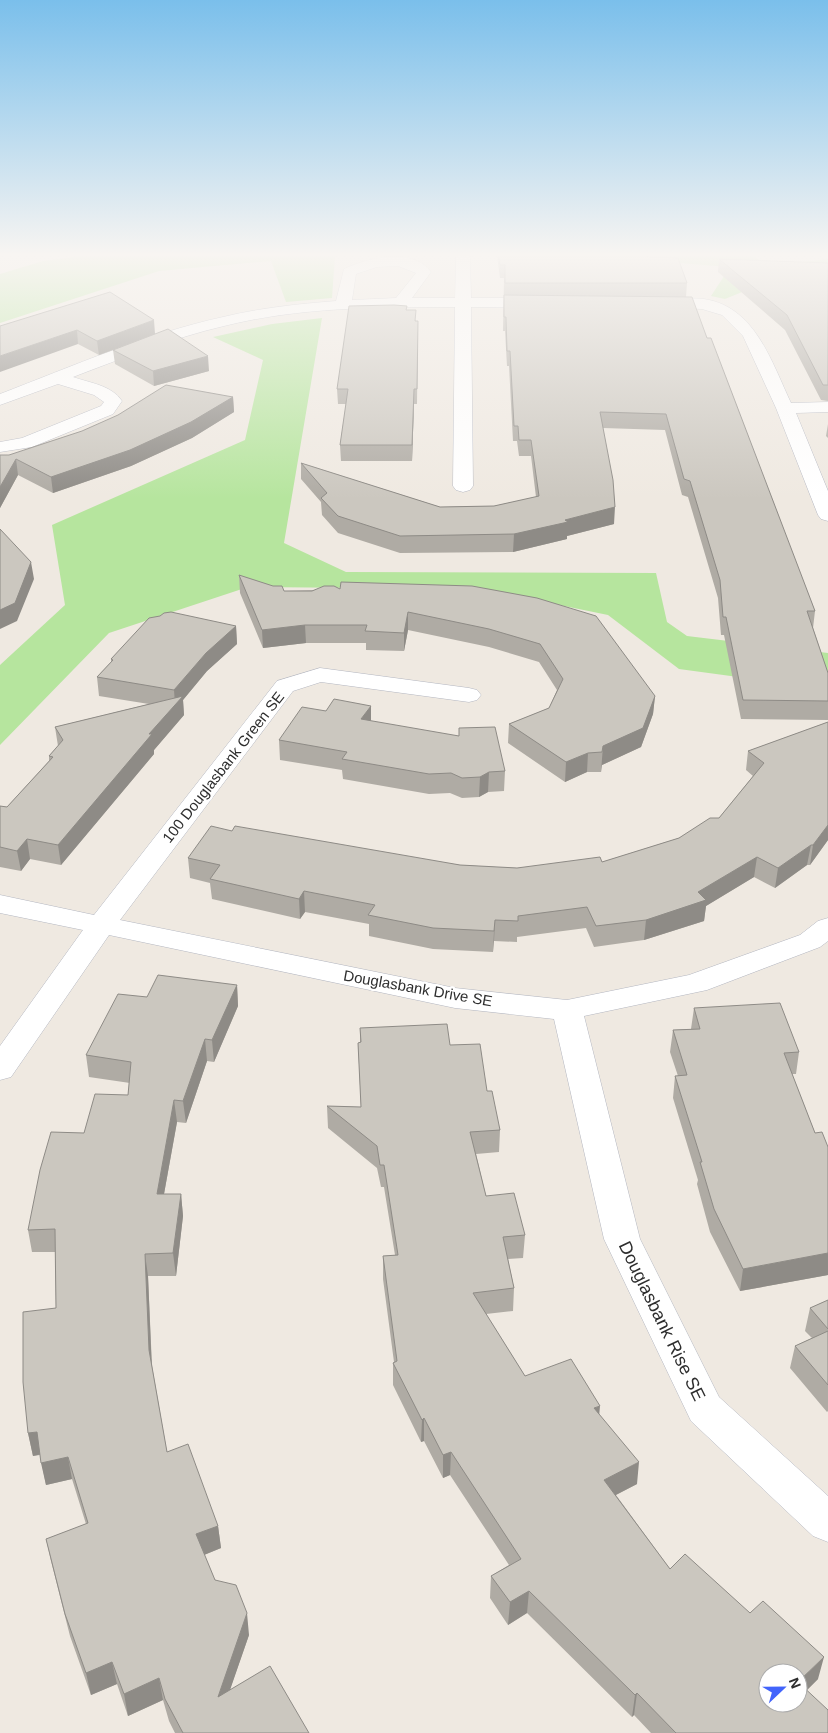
<svg xmlns="http://www.w3.org/2000/svg" width="828" height="1733" font-family="Helvetica,sans-serif">
	<style>
		.green { fill: #b6e59e }
		.lines { fill: none; stroke-linecap: round; stroke-linejoin: round }
		.minor-casing { stroke: #b4b7c1; stroke-width: 1 }
		.minor { fill: #fff; fill-rule: evenodd }
		.wall { fill: #afaba4 }
		.shaded-wall { fill: #8e8b86 }
		.building { fill: #cbc7bf; stroke: #8e8b86; fill-rule: evenodd }
		.labels { text-anchor: middle; dominant-baseline: central; stroke-width: 4.5; stroke-linejoin: round; paint-order: stroke }
		.street-label { font-size: 15px; fill: #2e2e2e; stroke: #fff }
		.near-street-label { font-size: 18px; fill: #2e2e2e; stroke: #fff }
	</style>
	<rect width="100%" height="100%" fill="#efe9e1"/>
	<path class="green" d="M 82,256 L 335,256 L 332,298 L 286,302 L 271,261 L 159,271 L 0,323 L 0,274 L 43,261 Z
		M 591,256 L 753,256 L 770,266 L 828,259 L 828,266 L 788,273 L 725,299 L 711,296 L 730,267 Z
		M 322,318 L 284,543 L 346,572 L 656,573 L 667,622 L 687,636 L 828,653 L 828,689 L 679,669 L 608,615 L 481,589 L 248,587 L 109,633 L 0,745 L 0,665 L 65,605 L 52,525 L 245,440 L 263,360 L 213,337 L 272,324 Z"/>
	<g class="lines">
		<g class="minor-casing">
			<path id="minor" d="M 456,256 L 470,256 L 471,298 L 540,298 L 545,300 L 548,303 L 545,306 L 540,308 L 471,307 L 473,486 L 470,490 L 463,492 L 456,490 L 453,486 L 455,307 C 378,307 300,307 224,326 C 173,338 123,358 73,377 C 90,383 111,385 122,401 L 113,414 L 32,447 L 0,452 L 0,442 L 22,438 L 101,406 L 104,402 L 94,395 L 58,384 L 0,405 L 0,394 C 73,366 146,334 223,317 C 260,308 298,304 336,301 L 344,269 C 367,258 413,247 431,272 L 412,298 L 455,298 ZM 398,266 L 416,273 L 396,298 L 352,300 L 356,274 L 377,267 Z
				M 658,299 C 673,299 689,298 704,299 C 755,306 772,363 791,403 L 828,402 L 828,412 L 796,413 L 828,491 L 828,521 L 821,519 L 818,515 L 776,408 L 743,336 L 722,315 L 702,309 L 653,307 L 650,304 L 653,301 Z
				M 320,668 L 469,688 L 477,690 L 481,695 L 477,700 L 469,702 L 321,682 L 293,691 L 120,920 L 455,988 L 567,1000 L 689,975 L 800,935 L 818,921 L 828,918 L 828,941 L 820,947 L 707,990 L 584,1016 L 640,1239 L 719,1397 L 828,1496 L 828,1542 L 813,1536 L 691,1421 L 604,1239 L 554,1019 L 455,1008 L 109,935 L 11,1077 L 0,1080 L 0,1046 L 83,930 L 0,913 L 0,895 L 94,915 L 277,681 Z"/>
		</g>
		<use href="#minor" class="minor"/>
	</g>
	<path class="wall" d="M 497,256 L 637,256 L 687,283 L 686,297 L 707,338 L 815,611 L 813,628 L 828,673 L 828,720 L 741,719 L 724,635 L 721,635 L 718,598 L 688,497 L 682,495 L 665,430 L 603,428 L 614,524 L 567,536 L 567,539 L 513,552 L 400,553 L 338,533 L 322,515 L 321,502 L 301,479 L 301,463 L 440,507 L 494,506 L 536,497 L 531,456 L 519,456 L 517,441 L 513,441 L 509,366 L 507,366 L 505,331 L 503,331 L 504,278 L 500,278 Z
		M 719,259 L 828,263 L 828,401 L 821,400 L 785,330 L 718,272 Z
		M 407,310 L 416,321 L 418,321 L 417,404 L 414,404 L 412,461 L 341,461 L 340,445 L 346,404 L 338,404 L 337,389 Z
		M 0,326 L 155,334 L 209,371 L 154,386 L 115,364 L 113,350 L 99,355 L 78,344 Z
		M 233,397 L 234,412 L 192,438 L 131,466 L 53,493 L 18,475 L 0,508 L 0,455 L 9,455 Z
		M 828,424 L 828,438 L 826,436 Z
		M 239,575 L 284,591 L 472,586 L 655,696 L 653,714 L 641,747 L 602,765 L 601,772 L 587,772 L 565,782 L 508,743 L 509,724 L 549,708 L 557,690 L 539,662 L 489,647 L 408,630 L 404,651 L 366,650 L 366,643 L 306,643 L 263,648 L 240,593 Z
		M 236,626 L 237,644 L 207,671 L 183,700 L 184,715 L 154,750 L 154,754 L 61,865 L 30,859 L 21,871 L 0,867 L 0,806 L 7,807 L 49,761 L 49,756 L 58,746 L 55,727 L 149,704 L 99,696 L 97,677 L 111,662 L 111,659 Z
		M 371,706 L 371,721 L 505,771 L 504,791 L 488,792 L 479,797 L 462,798 L 450,793 L 429,794 L 343,779 L 342,770 L 280,760 L 279,740 L 326,711 Z
		M 828,722 L 828,840 L 810,865 L 807,865 L 775,888 L 754,877 L 706,906 L 704,921 L 644,940 L 594,947 L 586,928 L 517,937 L 517,942 L 494,941 L 493,952 L 433,949 L 369,936 L 369,924 L 305,912 L 300,919 L 212,899 L 210,883 L 190,878 L 188,858 L 232,831 L 460,865 L 517,868 L 602,862 L 679,838 L 719,818 L 753,776 L 746,770 L 748,751 Z
		M 237,985 L 238,1006 L 214,1062 L 207,1061 L 186,1123 L 177,1122 L 164,1194 L 181,1194 L 183,1216 L 176,1276 L 148,1276 L 152,1366 L 167,1452 L 218,1526 L 221,1548 L 204,1555 L 215,1580 L 249,1635 L 230,1689 L 309,1733 L 175,1733 L 169,1721 L 163,1700 L 128,1716 L 117,1684 L 91,1695 L 70,1636 L 51,1561 L 46,1539 L 86,1524 L 72,1479 L 46,1485 L 40,1455 L 33,1456 L 28,1433 L 56,1308 L 55,1252 L 32,1252 L 28,1230 L 84,1133 L 128,1095 L 130,1083 L 89,1077 L 86,1055 L 147,997 Z
		M 694,1008 L 799,1052 L 796,1074 L 792,1074 L 815,1133 L 828,1147 L 828,1275 L 740,1291 L 710,1232 L 697,1184 L 698,1180 L 673,1098 L 675,1076 L 678,1076 L 670,1052 L 673,1030 L 691,1029 Z
		M 360,1028 L 450,1045 L 487,1091 L 500,1130 L 499,1152 L 476,1154 L 486,1196 L 525,1235 L 523,1258 L 508,1259 L 514,1288 L 513,1311 L 486,1314 L 525,1376 L 599,1415 L 637,1484 L 616,1495 L 670,1569 L 818,1679 L 807,1690 L 828,1733 L 651,1733 L 634,1715 L 632,1717 L 527,1613 L 508,1625 L 490,1598 L 491,1576 L 509,1565 L 450,1475 L 443,1478 L 424,1441 L 421,1442 L 393,1385 L 393,1363 L 394,1362 L 383,1279 L 383,1256 L 395,1255 L 384,1187 L 381,1187 L 377,1168 L 328,1128 L 327,1106 L 361,1107 L 358,1043 L 360,1042 Z
		M 828,1300 L 828,1411 L 827,1412 L 790,1368 L 795,1346 L 812,1338 L 805,1331 L 810,1308 Z"/>
	<path class="shaded-wall" d="M 154,320 L 155,334 L 99,355 L 97,341 Z
		M 77,330 L 78,344 L 0,372 L 0,356 Z
		M 208,356 L 209,371 L 154,386 L 153,371 Z
		M 414,389 L 414,404 L 412,461 L 412,445 Z
		M 233,397 L 234,412 L 192,438 L 131,466 L 53,493 L 51,477 Z
		M 16,459 L 18,475 L 0,508 L 0,487 Z
		M 615,507 L 614,524 L 567,536 L 567,539 L 513,552 L 514,534 L 565,520 Z
		M 31,562 L 34,579 L 17,621 L 0,629 L 0,610 Z
		M 408,612 L 408,630 L 404,651 L 404,633 Z
		M 305,625 L 306,643 L 263,648 L 262,630 Z
		M 236,626 L 237,644 L 207,671 L 183,700 L 184,715 L 154,750 L 154,754 L 61,865 L 58,845 L 149,734 L 175,704 L 174,690 L 206,653 Z
		M 655,696 L 653,714 L 641,747 L 602,765 L 601,772 L 603,746 Z
		M 371,706 L 371,725 L 361,719 Z
		M 588,753 L 587,772 L 565,782 L 566,762 Z
		M 489,772 L 488,792 L 479,797 L 480,777 Z
		M 828,825 L 828,840 L 810,865 L 813,845 Z
		M 27,839 L 30,859 L 21,871 L 17,851 Z
		M 811,845 L 807,865 L 775,888 L 778,868 Z
		M 757,857 L 754,877 L 706,906 L 704,921 L 644,940 L 646,920 L 698,892 Z
		M 304,891 L 305,912 L 300,919 L 299,899 Z
		M 495,920 L 494,941 L 493,952 L 494,931 Z
		M 237,985 L 238,1006 L 214,1062 L 212,1040 Z
		M 205,1039 L 207,1061 L 186,1123 L 183,1101 Z
		M 174,1100 L 177,1122 L 160,1216 L 157,1194 Z
		M 181,1194 L 183,1216 L 176,1276 L 173,1253 Z
		M 828,1253 L 828,1275 L 740,1291 L 743,1269 Z
		M 145,1254 L 148,1276 L 152,1373 L 149,1350 Z
		M 600,1406 L 598,1428 L 594,1408 Z
		M 424,1418 L 424,1441 L 421,1442 L 422,1420 Z
		M 37,1432 L 42,1454 L 33,1456 L 28,1433 Z
		M 451,1452 L 450,1475 L 443,1478 L 443,1455 Z
		M 68,1457 L 72,1479 L 46,1485 L 41,1463 Z
		M 639,1462 L 637,1484 L 602,1502 L 604,1480 Z
		M 218,1526 L 221,1548 L 199,1557 L 196,1534 Z
		M 529,1591 L 527,1613 L 508,1625 L 510,1602 Z
		M 247,1613 L 249,1635 L 220,1719 L 218,1697 Z
		M 824,1657 L 818,1679 L 798,1699 L 798,1682 Z
		M 112,1662 L 117,1684 L 91,1695 L 86,1673 Z
		M 159,1678 L 163,1700 L 128,1716 L 124,1694 Z
		M 637,1693 L 634,1715 L 632,1717 L 635,1695 Z"/>
	<path class="building" d="M 499,256 L 637,256 L 678,258 L 687,283 L 505,283 L 505,265 L 500,265 Z
		M 719,259 L 828,263 L 828,385 L 823,385 L 787,315 Z
		M 110,292 L 154,320 L 97,341 L 77,330 L 0,356 L 0,326 Z
		M 504,295 L 692,297 L 707,338 L 711,338 L 815,611 L 807,611 L 828,673 L 828,701 L 743,700 L 726,617 L 723,617 L 720,580 L 690,481 L 684,479 L 666,414 L 600,412 L 613,480 L 615,507 L 565,520 L 568,522 L 514,534 L 400,536 L 338,516 L 321,498 L 327,493 L 301,463 L 440,507 L 494,506 L 539,496 L 531,440 L 519,440 L 518,426 L 514,426 L 510,351 L 507,351 L 506,317 L 504,317 Z
		M 394,305 L 407,306 L 406,310 L 416,310 L 415,321 L 418,321 L 417,389 L 414,389 L 412,445 L 340,445 L 348,389 L 337,389 L 349,306 Z
		M 168,329 L 208,356 L 153,371 L 113,350 Z
		M 166,385 L 233,397 L 191,422 L 130,450 L 51,477 L 16,459 L 0,487 L 0,455 L 9,455 L 82,431 L 118,415 Z
		M 0,529 L 31,562 L 15,603 L 0,610 Z
		M 239,575 L 273,586 L 282,586 L 284,591 L 312,591 L 324,586 L 334,586 L 340,589 L 341,582 L 472,586 L 537,598 L 596,616 L 655,696 L 643,728 L 603,746 L 602,752 L 588,753 L 566,762 L 509,724 L 549,708 L 563,679 L 540,644 L 489,629 L 408,612 L 404,633 L 365,631 L 367,625 L 305,625 L 262,630 Z
		M 171,612 L 236,626 L 206,653 L 174,690 L 97,677 L 113,660 L 111,659 L 149,618 L 160,616 L 164,613 Z
		M 183,696 L 149,734 L 152,734 L 58,845 L 27,839 L 17,851 L 0,847 L 0,806 L 7,807 L 53,757 L 49,756 L 63,740 L 55,727 Z
		M 334,699 L 371,706 L 361,719 L 459,736 L 459,728 L 495,727 L 505,771 L 489,772 L 480,777 L 462,778 L 451,773 L 429,774 L 342,759 L 347,752 L 279,740 L 302,707 L 326,711 Z
		M 828,722 L 828,825 L 813,845 L 811,845 L 778,868 L 757,857 L 698,892 L 706,900 L 646,920 L 596,926 L 587,907 L 518,916 L 518,921 L 495,920 L 494,931 L 433,928 L 368,915 L 375,905 L 304,891 L 299,899 L 210,879 L 220,865 L 188,858 L 211,826 L 232,831 L 235,826 L 460,865 L 517,868 L 600,857 L 602,862 L 679,838 L 710,818 L 719,818 L 764,763 L 748,751 Z
		M 158,975 L 237,985 L 212,1040 L 205,1039 L 183,1101 L 174,1100 L 157,1194 L 181,1194 L 173,1253 L 145,1254 L 149,1350 L 167,1452 L 188,1444 L 218,1526 L 196,1534 L 215,1580 L 236,1585 L 247,1613 L 218,1697 L 270,1666 L 309,1733 L 183,1733 L 165,1699 L 159,1678 L 124,1694 L 112,1662 L 86,1673 L 65,1614 L 46,1539 L 88,1523 L 68,1457 L 41,1463 L 37,1432 L 28,1433 L 23,1382 L 23,1312 L 56,1308 L 55,1229 L 28,1230 L 40,1170 L 51,1132 L 84,1133 L 95,1094 L 128,1095 L 131,1062 L 86,1055 L 118,994 L 147,997 Z
		M 780,1003 L 799,1052 L 784,1053 L 815,1133 L 822,1132 L 828,1147 L 828,1253 L 743,1269 L 714,1209 L 700,1162 L 702,1162 L 675,1076 L 687,1075 L 673,1030 L 700,1029 L 694,1008 Z
		M 447,1024 L 450,1045 L 480,1044 L 487,1091 L 492,1091 L 500,1130 L 470,1132 L 486,1196 L 514,1193 L 525,1235 L 503,1237 L 514,1288 L 473,1293 L 525,1376 L 571,1359 L 600,1406 L 594,1408 L 639,1462 L 604,1480 L 670,1569 L 685,1554 L 750,1613 L 763,1601 L 824,1657 L 798,1682 L 828,1710 L 828,1733 L 676,1733 L 637,1693 L 635,1695 L 529,1591 L 510,1602 L 491,1576 L 521,1559 L 451,1452 L 443,1455 L 424,1418 L 422,1420 L 393,1363 L 397,1361 L 383,1256 L 398,1255 L 384,1165 L 380,1165 L 377,1146 L 327,1106 L 361,1107 L 358,1043 L 361,1042 L 360,1028 ZM 768,1673 L 798,1673 L 798,1703 L 768,1703 Z
		M 828,1300 L 828,1329 L 810,1308 Z
		M 828,1331 L 828,1385 L 795,1346 Z"/>
	<linearGradient id="sky" x2="0" y2="1"><stop stop-color="#7abfeb"/><stop offset="0.51" stop-color="#f8f5f2"/><stop offset="1" stop-color="#f8f5f2" stop-opacity="0"/></linearGradient>
	<rect width="828" height="499" fill="url(#sky)"/>
	<g class="labels">
		<g class="street-label">
			<text transform="translate(223 767) rotate(-52)">100 Douglasbank Green SE</text>
			<text transform="translate(418 988) rotate(10)">Douglasbank Drive SE</text>
		</g>
		<g class="near-street-label">
			<text transform="translate(662 1321) rotate(64)">Douglasbank Rise SE</text>
		</g>
	</g>
	<g transform="translate(783 1688) rotate(68)"><circle r="24" fill="#ffffff" stroke="#ababab"/>
	<path d="M0-4L9 19L0 12L-9 19Z" fill="#4264fb"/>
	<text y="-8" font-size="14" font-weight="bold" text-anchor="middle" fill="#2e2e2e">N</text>
	</g>
</svg>
